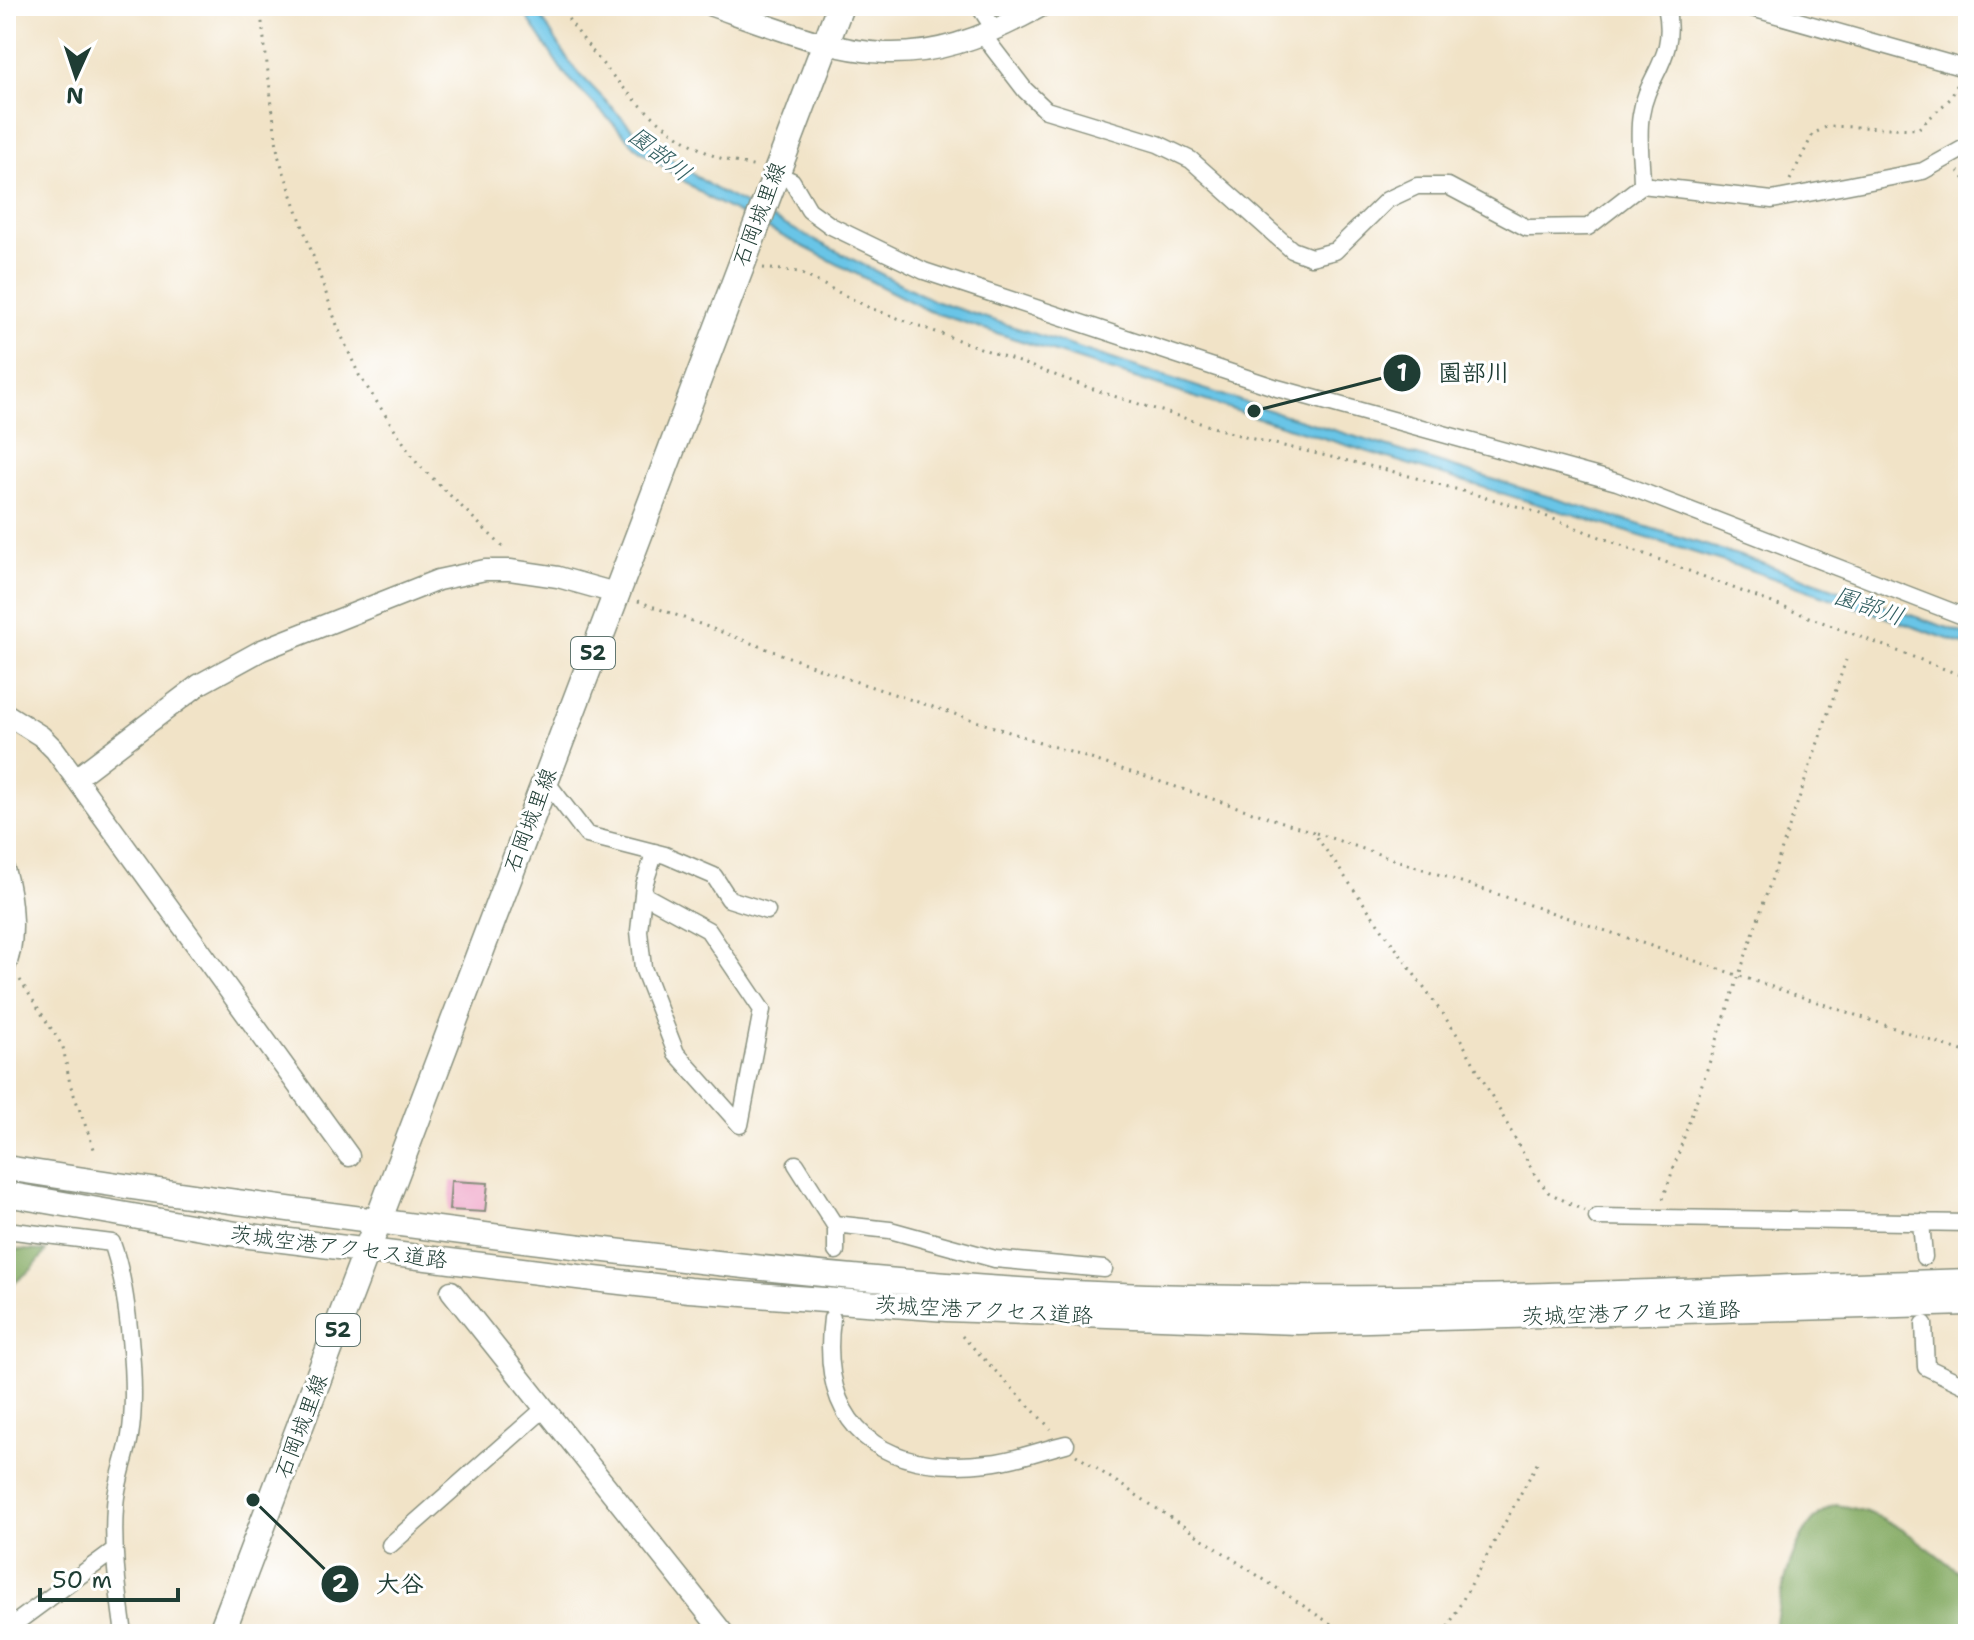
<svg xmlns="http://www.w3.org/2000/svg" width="1974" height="1640" font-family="'Shantell Sans','Klee One',sans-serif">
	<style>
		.forest { fill: #80a75d; stroke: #507248; stroke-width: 2 }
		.water { fill: #69c5e7; stroke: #44818e; stroke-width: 2 }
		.building { fill: #efa4c7 }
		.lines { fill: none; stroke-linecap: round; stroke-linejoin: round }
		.minor-casing { stroke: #88907e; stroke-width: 19 }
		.tertiary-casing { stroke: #88907e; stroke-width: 23 }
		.secondary-casing { stroke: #88907e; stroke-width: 27 }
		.primary-casing { stroke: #88907e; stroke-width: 29 }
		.path { stroke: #88907e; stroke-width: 3; stroke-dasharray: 2 6; stroke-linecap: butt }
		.minor { stroke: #fff; stroke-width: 16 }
		.tertiary { stroke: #fff; stroke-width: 20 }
		.secondary { stroke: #fff; stroke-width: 24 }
		.primary { stroke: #fff; stroke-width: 26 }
		.labels { text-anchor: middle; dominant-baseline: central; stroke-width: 6; stroke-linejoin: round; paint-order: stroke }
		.shield { fill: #fff; stroke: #627771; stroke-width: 2 }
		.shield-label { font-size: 20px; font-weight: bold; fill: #1f3d34 }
		.street-label { font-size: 22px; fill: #1f3d34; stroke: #fff }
		.water-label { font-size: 24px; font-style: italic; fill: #325f61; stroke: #fff }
		.leader { fill: none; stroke: #1f3d34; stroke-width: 3 }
		.callout-dot { fill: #1f3d34; stroke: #fff; stroke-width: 3 }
		.mark-label { font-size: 24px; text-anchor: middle; font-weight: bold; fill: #fff }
		.callout-label { font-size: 24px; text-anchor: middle; font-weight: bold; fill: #1f3d34; stroke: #fff; stroke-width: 6; stroke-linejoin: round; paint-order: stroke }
	</style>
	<rect width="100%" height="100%" fill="#fff"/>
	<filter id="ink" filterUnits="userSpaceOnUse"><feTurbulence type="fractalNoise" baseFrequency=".0125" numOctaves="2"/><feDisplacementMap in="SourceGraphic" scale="16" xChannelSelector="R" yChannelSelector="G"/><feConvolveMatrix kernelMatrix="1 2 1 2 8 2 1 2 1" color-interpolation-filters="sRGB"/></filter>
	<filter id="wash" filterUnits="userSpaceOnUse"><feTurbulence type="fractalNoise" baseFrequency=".006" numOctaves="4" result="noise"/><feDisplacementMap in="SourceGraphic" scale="32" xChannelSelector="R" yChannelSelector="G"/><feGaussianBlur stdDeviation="1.8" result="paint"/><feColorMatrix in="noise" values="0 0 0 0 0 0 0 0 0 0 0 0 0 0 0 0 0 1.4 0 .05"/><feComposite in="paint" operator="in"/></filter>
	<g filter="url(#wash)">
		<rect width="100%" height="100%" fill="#f1e3c7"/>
		<path class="forest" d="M 6,1249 L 46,1251 L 33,1268 L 6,1290 Z
			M 1836,1505 C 1889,1510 1927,1548 1968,1579 L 1968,1634 L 1774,1634 C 1780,1595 1794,1518 1836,1505 Z"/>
		<path class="water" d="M 520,6 L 534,6 L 573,67 L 643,140 L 715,189 L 934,301 L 1256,406 L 1747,558 L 1968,635 L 1968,646 L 1744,568 L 1252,416 L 929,311 L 710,199 L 638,149 L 563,72 Z"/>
		<g id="blocks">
			<path class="building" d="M 451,1181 L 488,1183 L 485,1212 L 449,1210 Z"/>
		</g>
	</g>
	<g filter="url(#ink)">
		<use href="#blocks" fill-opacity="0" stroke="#88907e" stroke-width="2"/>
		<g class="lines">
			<g class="minor-casing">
				<path id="minor" d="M 979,6 L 994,29
					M 1745,6 L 1968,69
					M 982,34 L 1025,90 L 1046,110 L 1158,144 L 1191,160 L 1292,250 L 1311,257 L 1335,251 L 1387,200 L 1417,186 L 1448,186 L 1527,228 L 1588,227 L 1642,185 L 1772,200 L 1923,171 L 1968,146
					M 774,173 L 792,181 L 809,210 L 831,226 L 924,271 L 1277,388 L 1617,482 L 1968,618
					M 1642,185 C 1642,163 1637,137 1641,115 C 1647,73 1678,60 1666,6
					M 545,780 L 587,835 L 665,855 L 714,876 L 729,899 L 767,911
					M 6,869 C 14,896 19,943 6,969
					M 644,895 L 708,930 L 762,1010 L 740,1125 L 676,1053 L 643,968 L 639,931 L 644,885 L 655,852
					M 796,1164 L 836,1227 L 836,1251
					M 1597,1217 L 1968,1223
					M 1921,1222 L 1924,1257
					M 834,1224 L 890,1230 L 995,1259 L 1104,1269
					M 6,1230 L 112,1243 C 128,1286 138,1390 130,1436 C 126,1460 116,1482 115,1507 C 112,1550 118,1591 124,1634
					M 832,1318 C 818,1429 883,1475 988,1463 C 1014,1461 1041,1450 1066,1444
					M 1924,1324 L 1926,1367 L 1968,1387
					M 390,1545 L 545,1408
					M 6,1630 L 113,1551"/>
			</g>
			<g class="tertiary-casing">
				<path id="tertiary" d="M 712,6 C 848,54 906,82 1042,6
					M 6,714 L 41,736 L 55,750 L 349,1156
					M 76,778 L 200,684 L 262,650 L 438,580 L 485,570 L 510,570 L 558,577 L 615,593
					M 451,1291 L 724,1634"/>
			</g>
			<g class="secondary-casing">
				<path id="secondary" d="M 6,1168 C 192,1197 378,1222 565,1245 C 758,1269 952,1290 1147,1296 C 1420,1304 1694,1290 1968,1281
					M 6,1194 L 242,1235 L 586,1278 L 689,1290 L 947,1309 L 1298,1322 L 1968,1303"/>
			</g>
			<g class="primary-casing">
				<path id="primary" d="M 221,1634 L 840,6"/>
			</g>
			<path class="path" d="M 260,6 L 278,155 L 338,328 L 359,375 L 417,463 L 507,551
				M 559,6 C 599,62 644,122 708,153 C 722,160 740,163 756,167
				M 1958,171 L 1968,183
				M 1790,180 L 1813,134 L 1828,126 L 1918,129 L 1951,98 L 1958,83
				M 763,268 L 798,272 L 870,308 L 1107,394 L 1245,437 L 1391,471 L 1527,509 L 1968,678
				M 638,601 L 848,679 L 1313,832 L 1461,1040 L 1535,1175 L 1548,1192 L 1584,1211
				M 1316,833 L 1968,1053
				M 20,980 L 63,1047 L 70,1084 L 96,1154
				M 1663,1199 L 1846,660
				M 962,1336 L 1051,1429
				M 1076,1455 L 1346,1634
				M 1444,1634 L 1538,1462"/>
			<use href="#minor" class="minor"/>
			<use href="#tertiary" class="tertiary"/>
			<use href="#secondary" class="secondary"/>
			<use href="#primary" class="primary"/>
		</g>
	</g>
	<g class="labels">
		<g class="shield">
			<rect x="571" y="637" width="44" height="32" rx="6"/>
			<rect x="316" y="1314" width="44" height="32" rx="6"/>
		</g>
		<g class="shield-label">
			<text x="593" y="653">52</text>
			<text x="338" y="1330">52</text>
		</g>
		<g class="street-label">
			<text transform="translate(759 214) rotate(-69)">石岡城里線</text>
			<text transform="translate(530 820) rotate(-69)">石岡城里線</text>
			<text transform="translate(339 1247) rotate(7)">茨城空港アクセス道路</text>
			<text transform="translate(984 1310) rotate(3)">茨城空港アクセス道路</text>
			<text transform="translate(1631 1313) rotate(-2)">茨城空港アクセス道路</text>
			<text transform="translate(301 1426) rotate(-69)">石岡城里線</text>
		</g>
		<g class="water-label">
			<text transform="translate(660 154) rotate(38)">園部川</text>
			<text transform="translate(1869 606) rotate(19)">園部川</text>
		</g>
	</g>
	<path class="leader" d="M1254 411L1402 373M253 1500L340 1584"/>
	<g class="callout-dot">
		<circle cx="1254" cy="411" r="8"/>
		<circle cx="253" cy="1500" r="8"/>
		<circle cx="1402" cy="373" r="20"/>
		<circle cx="340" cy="1584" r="20"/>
	</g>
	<g class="mark-label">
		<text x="1402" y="381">1</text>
		<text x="340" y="1592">2</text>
	</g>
	<g class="callout-label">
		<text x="1474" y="381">園部川</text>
		<text x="400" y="1592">大谷</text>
	</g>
	<rect width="1974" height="1640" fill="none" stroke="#fff" stroke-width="32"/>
	<g transform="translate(76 76) rotate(183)" stroke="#ffffff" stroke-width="6" paint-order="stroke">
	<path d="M0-6L14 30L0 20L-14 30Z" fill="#1f3d34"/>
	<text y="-12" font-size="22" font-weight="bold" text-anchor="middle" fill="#1f3d34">N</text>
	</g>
	<path d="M40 1588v12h138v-12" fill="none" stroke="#1f3d34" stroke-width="4"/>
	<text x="52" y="1588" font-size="24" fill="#1f3d34" stroke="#ffffff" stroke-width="6" paint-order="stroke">50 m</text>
</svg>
